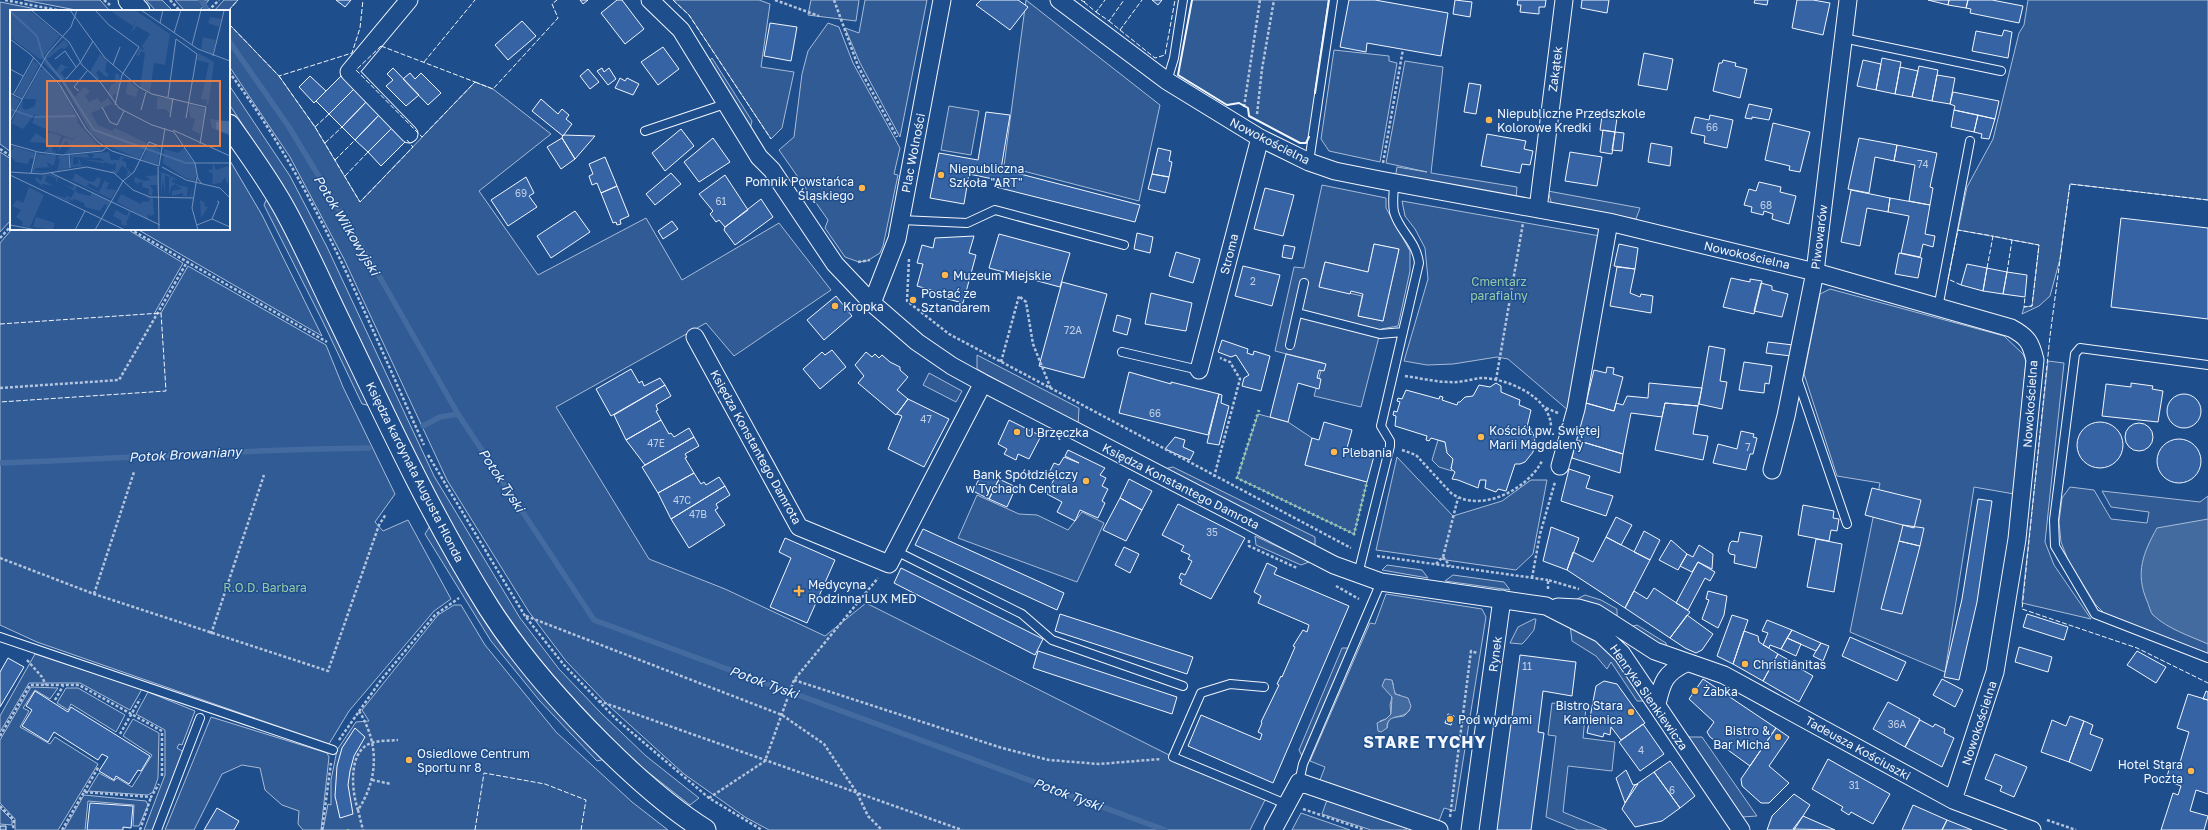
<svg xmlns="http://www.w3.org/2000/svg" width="2208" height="830" font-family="'Golos Text',sans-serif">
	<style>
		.built { fill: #305b95; stroke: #a8bbd7; fill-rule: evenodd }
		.water { fill: #446ba0; stroke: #a8bbd7 }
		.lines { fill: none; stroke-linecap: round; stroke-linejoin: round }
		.stream { stroke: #446ba0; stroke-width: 5.5 }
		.building { fill: #3563a3; stroke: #f2f6ff }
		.service-casing { stroke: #f2f6ff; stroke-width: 10 }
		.minor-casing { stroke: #f2f6ff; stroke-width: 19 }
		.tertiary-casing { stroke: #f2f6ff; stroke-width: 23 }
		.path { stroke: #b3c4dc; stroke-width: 2.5; stroke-dasharray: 3 2; stroke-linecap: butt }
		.service { stroke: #1f4e8c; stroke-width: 8 }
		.minor { stroke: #1f4e8c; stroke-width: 17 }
		.tertiary { stroke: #1f4e8c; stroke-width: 21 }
		.hedge { stroke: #97c8a6; stroke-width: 3; stroke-dasharray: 2 3; stroke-linecap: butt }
		.fence { stroke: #f2f6ff; stroke-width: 1; stroke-dasharray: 5 2; stroke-linecap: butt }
		.wall { stroke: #f2f6ff; stroke-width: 2 }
		.poi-dot { fill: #ffb74d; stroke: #1f4e8c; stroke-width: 1.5 }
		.labels { text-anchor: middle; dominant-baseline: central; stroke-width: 3; stroke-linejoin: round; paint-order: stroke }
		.number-label { font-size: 10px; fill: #c3d1e8 }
		.street-label { font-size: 12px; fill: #f2f6ff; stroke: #1f4e8c }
		.poi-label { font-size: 12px; fill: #f2f6ff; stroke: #1f4e8c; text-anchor: start }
		.park-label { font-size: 12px; fill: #97c8a6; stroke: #1f4e8c }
		.water-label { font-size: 13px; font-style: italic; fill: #f2f6ff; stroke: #1f4e8c }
		.district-label { font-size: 16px; font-weight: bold; letter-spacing: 1px; fill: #f2f6ff; stroke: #1f4e8c }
		.inset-river { fill: none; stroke: #446ba0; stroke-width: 2 }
		.inset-road { fill: none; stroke: #7391ba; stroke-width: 1 }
		.view { fill: #ea8049; fill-opacity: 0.15; stroke: #ea8049; stroke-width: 2 }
		.inset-edge { fill: none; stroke: #f2f6ff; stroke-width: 2 }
	</style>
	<rect width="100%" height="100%" fill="#1f4e8c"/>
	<path class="built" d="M 24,0 L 100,0 L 110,11 L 81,11 Z
		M 146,0 L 162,0 L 173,11 L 156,11 Z
		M 175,0 L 209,0 L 199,11 L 185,11 Z
		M 224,0 L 238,0 L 228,11 L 214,11 Z
		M 673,0 L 759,0 L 770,4 L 761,67 L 794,72 L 782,128 L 771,139 L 689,15 Z
		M 811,0 L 859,0 L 856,21 L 808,15 Z
		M 865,0 L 927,0 L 900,137 L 860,63 L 845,28 L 859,33 Z
		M 1026,0 L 1160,105 L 1139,201 L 1004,166 Z
		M 1192,0 L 1329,0 L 1309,138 L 1306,143 L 1300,143 L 1249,116 L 1248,108 L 1239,103 L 1227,105 L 1178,75 Z
		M 2028,0 L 2208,0 L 2208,200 L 2070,184 L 2060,259 L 2050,296 L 2039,306 L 2022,314 L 2024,307 L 2032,306 L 2039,245 L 1958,230 L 1967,187 L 1993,139 L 2019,33 L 2024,25 Z
		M 0,2 L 46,11 L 11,11 L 11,152 L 0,144 Z
		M 828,23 L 839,27 L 853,63 L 900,148 L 894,174 L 898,175 L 883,246 L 880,253 L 867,261 L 859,262 L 845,257 L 825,228 L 828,220 L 779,150 L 794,137 L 802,74 L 808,51 Z
		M 229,24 L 279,76 L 315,127 L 360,202 L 475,82 L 493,89 L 551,134 L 479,191 L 538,275 L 646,218 L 682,280 L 779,223 L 831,290 L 734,356 L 706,323 L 556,407 L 649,559 L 725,589 L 825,636 L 866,603 L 1173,757 L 1267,796 L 1250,830 L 769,830 L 745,817 L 684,774 L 609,706 L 566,661 L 529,612 L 447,480 L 344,259 L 290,157 L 229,66 Z
		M 1334,50 L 1389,56 L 1389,61 L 1397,63 L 1380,162 L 1329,151 L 1321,139 Z
		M 712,58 L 752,121 L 750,129 L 727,95 L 710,60 Z
		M 1405,61 L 1443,67 L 1431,173 L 1517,187 L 1516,198 L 1395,178 L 1397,167 L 1427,172 L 1386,163 Z
		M 229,85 L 290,176 L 327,247 L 434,476 L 520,618 L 559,669 L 601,713 L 646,756 L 699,798 L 690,805 L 644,769 L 592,721 L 550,676 L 469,561 L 427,480 L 317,251 L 282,184 L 229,104 Z
		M 949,106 L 979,111 L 971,155 L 941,150 Z
		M 0,152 L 11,159 L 11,220 L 0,232 Z
		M 229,159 L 262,215 L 322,336 L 137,229 L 229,229 Z
		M 1322,185 L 1386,198 L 1386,208 L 1410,251 L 1410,271 L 1398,326 L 1381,329 L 1361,407 L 1314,396 L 1323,363 L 1275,351 L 1294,267 L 1304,268 ZM 1374,244 L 1399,249 L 1383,321 L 1358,316 L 1362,296 L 1319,286 L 1325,262 L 1368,272 Z
		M 1548,191 L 1640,208 L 1636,219 L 1552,205 Z
		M 268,196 L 372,406 L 362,404 L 322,320 L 264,205 Z
		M 1402,201 L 1600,236 L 1569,411 L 1508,359 L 1497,357 L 1453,364 L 1427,365 L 1404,361 L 1428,279 L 1425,248 L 1415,229 L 1405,216 Z
		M 12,229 L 127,229 L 183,263 L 154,314 L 161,313 L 188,266 L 326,345 L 343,387 L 395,494 L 375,522 L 383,531 L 408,520 L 451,599 L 434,611 L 349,711 L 329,744 L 37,642 L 0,625 L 0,243 Z
		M 1830,289 L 2004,336 L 2023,354 L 2026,361 L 2014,494 L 1974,487 L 1945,672 L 1850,632 L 1880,483 L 1837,476 L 1804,374 L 1820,294 Z
		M 977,355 L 1079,408 L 1078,426 L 977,369 Z
		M 2048,361 L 2064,363 L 2045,542 L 2054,565 L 2091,619 L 2022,603 Z
		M 929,373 L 962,391 L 956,402 L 923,385 Z
		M 1258,414 L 1288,422 L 1312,438 L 1305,465 L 1367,482 L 1354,534 L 1237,478 Z
		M 1438,440 L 1458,446 L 1451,468 L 1452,471 L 1439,467 L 1432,460 Z
		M 1397,457 L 1453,516 L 1502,501 L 1531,480 L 1547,480 L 1533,554 L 1516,570 L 1376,550 Z
		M 1173,467 L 1315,537 L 1315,545 L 1164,469 Z
		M 2070,487 L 2094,490 L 2111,519 L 2147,523 L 2149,512 L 2111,507 L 2102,491 L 2200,502 L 2208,496 L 2208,655 L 2106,615 L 2095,604 L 2068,560 L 2061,542 L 2059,522 L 2062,498 Z
		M 977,495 L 1019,514 L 1037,515 L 1068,530 L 1082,512 L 1104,523 L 1077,582 L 958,538 Z
		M 430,526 L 605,759 L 597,761 L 570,733 L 539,700 L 491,641 L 425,534 Z
		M 1255,536 L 1289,552 L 1309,562 L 1301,565 L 1256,545 Z
		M 1387,565 L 1422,570 L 1428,578 L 1382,570 Z
		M 1453,575 L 1504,582 L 1510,590 L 1445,581 Z
		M 1386,594 L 1482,609 L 1486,617 L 1455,811 L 1444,808 L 1439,821 L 1320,780 L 1325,767 L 1310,761 L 1370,623 L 1375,624 ZM 1393,683 L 1393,690 L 1397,695 L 1400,695 L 1410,710 L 1404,716 L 1391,718 L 1388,722 L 1387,728 L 1380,721 L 1386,719 L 1391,714 L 1390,705 L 1392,697 L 1389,692 ZM 1448,714 L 1454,716 L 1451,725 L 1445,723 Z
		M 1585,595 L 1601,600 L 1617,609 L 1617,617 L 1577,599 Z
		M 454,605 L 461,605 L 485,645 L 556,732 L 632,802 L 668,830 L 323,830 L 328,804 L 331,805 L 331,780 L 337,750 L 356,722 L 369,721 L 362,710 L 438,615 Z
		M 1534,619 L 1536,619 L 1534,630 L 1525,641 L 1522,644 L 1510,643 L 1518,627 Z
		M 1570,625 L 1607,647 L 1647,701 L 1637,701 L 1611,662 L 1607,669 L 1596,656 L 1572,641 Z
		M 1637,625 L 1666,643 L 1668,652 L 1630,627 Z
		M 1342,648 L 1349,648 L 1302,756 L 1299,750 Z
		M 35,654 L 142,689 L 130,710 L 80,683 L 29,683 L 0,732 L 0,716 Z
		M 31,687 L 58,688 L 50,699 L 35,690 L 23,708 L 29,711 L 20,727 L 50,744 L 55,737 L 98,764 L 58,830 L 15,830 L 15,819 L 0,803 L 0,740 Z
		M 66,688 L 78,688 L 125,715 L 116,732 L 71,704 L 68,710 L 57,703 Z
		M 148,692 L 195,711 L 182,745 L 179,744 L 177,748 L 184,752 L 153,830 L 144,830 L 165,775 L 165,730 L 136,714 Z
		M 1552,703 L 1586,707 L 1583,738 L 1615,742 L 1612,771 L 1568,766 L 1563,812 L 1607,830 L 1578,830 L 1546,817 L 1556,736 L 1548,735 Z
		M 211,717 L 327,753 L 329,757 L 321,830 L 303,830 L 298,824 L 299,811 L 282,805 L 265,790 L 260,768 L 242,765 L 222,774 L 194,830 L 165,830 Z
		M 133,719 L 159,733 L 158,778 L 153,792 L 148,795 L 88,791 L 99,773 L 114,781 L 117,778 L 132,787 L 152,755 L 123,736 Z
		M 1687,737 L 1702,737 L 1757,816 L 1742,817 Z
		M 84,795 L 146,801 L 148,805 L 139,826 L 133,826 L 134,805 L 88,801 L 85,830 L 64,830 Z
		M 1327,800 L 1407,828 L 1406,830 L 1371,830 L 1322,814 Z
		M 0,808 L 12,820 L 12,825 L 0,824 Z
		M 1301,813 L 1350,830 L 1292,830 Z"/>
	<path class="water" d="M 2208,519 L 2208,644 C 2190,636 2168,629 2153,615 C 2150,612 2149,605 2147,601 C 2135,573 2143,553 2157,528 Z
		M 1385,679 L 1392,680 L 1395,694 L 1408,698 L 1411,706 C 1407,722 1386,711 1387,728 L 1381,732 L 1378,731 L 1377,723 L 1386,719 L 1391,714 L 1392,697 L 1382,686 Z"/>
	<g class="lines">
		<path class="stream" d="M 201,0 L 208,11
			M 229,41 L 289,127 L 381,279 L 458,414 L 594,620 L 1165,830
			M 423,426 L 440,417 L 458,414
			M 0,463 C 123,459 246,449 369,448"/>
	</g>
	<path class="building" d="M 336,0 L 351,0 L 345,7 Z
		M 580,0 L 588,0 L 583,4 Z
		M 617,0 L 622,0 L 644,29 L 625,44 L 601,13 Z
		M 981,0 L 1018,0 L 1028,7 L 1010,30 L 976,5 Z
		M 1152,0 L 1162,0 L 1158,5 Z
		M 1349,0 L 1375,0 L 1448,13 L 1441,56 L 1367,43 L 1366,52 L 1340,47 Z
		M 1455,0 L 1472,2 L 1470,17 L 1453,14 Z
		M 1518,0 L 1546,0 L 1545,7 L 1539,7 L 1539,14 L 1520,12 L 1521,5 L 1517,5 Z
		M 1582,0 L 1609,0 L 1607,13 L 1581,8 Z
		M 1755,0 L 1768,0 L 1767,5 L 1754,3 Z
		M 1797,0 L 1813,0 L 1830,3 L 1823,35 L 1792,28 Z
		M 1928,0 L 1949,0 L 1948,5 Z
		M 1949,0 L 1968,0 L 1966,8 L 1948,5 Z
		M 1968,0 L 1992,0 L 2023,6 L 2019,23 L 1970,13 L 1971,9 L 1966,8 Z
		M 522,21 L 536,36 L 508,60 L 495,45 Z
		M 770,23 L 797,27 L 791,61 L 764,56 Z
		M 2004,30 L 2012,32 L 2008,58 L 1972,51 L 1976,31 L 2002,36 Z
		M 663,47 L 679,69 L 658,85 L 641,62 Z
		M 1644,53 L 1673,59 L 1667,90 L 1638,85 Z
		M 1882,58 L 1901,62 L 1895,94 L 1876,90 Z
		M 1723,60 L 1736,63 L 1735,66 L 1747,69 L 1740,98 L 1713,91 L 1719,63 L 1722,63 Z
		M 1863,60 L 1881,64 L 1876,90 L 1857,86 Z
		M 1919,66 L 1938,70 L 1932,101 L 1912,97 Z
		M 1900,67 L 1918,71 L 1912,97 L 1895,94 Z
		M 393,68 L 419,95 L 406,106 L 386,86 L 393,80 L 387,74 Z
		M 602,68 L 604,72 L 609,68 L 616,79 L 608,85 L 597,71 Z
		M 588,69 L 599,82 L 590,89 L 580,76 Z
		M 410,73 L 415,79 L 421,73 L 441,93 L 428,105 L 403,79 Z
		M 1937,75 L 1955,78 L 1950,104 L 1932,101 Z
		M 310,76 L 326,91 L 314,103 L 299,87 Z
		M 341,76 L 354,89 L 329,114 L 316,101 Z
		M 620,78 L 625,81 L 627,78 L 639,84 L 633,95 L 615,88 Z
		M 1469,83 L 1481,85 L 1476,114 L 1464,112 Z
		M 354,89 L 367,101 L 342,127 L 329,114 Z
		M 1953,92 L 1999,101 L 1995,119 L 1954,110 L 1955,106 L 1950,104 Z
		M 541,99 L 558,114 L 562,109 L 569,115 L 566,119 L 572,124 L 563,136 L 532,111 Z
		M 367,101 L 380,114 L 355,140 L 342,127 Z
		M 1749,104 L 1772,109 L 1769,120 L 1752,117 L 1752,119 L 1745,118 Z
		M 1954,110 L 1978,115 L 1974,132 L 1951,127 Z
		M 986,112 L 1010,115 L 1001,169 L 1140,205 L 1135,222 L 996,187 L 998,180 L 969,174 L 964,204 L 930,198 L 939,153 L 978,160 Z
		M 380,114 L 393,127 L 368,152 L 355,140 Z
		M 1710,115 L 1733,120 L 1727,148 L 1704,143 L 1705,136 L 1691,133 L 1695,117 L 1709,120 Z
		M 1978,115 L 1995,119 L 1989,139 L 1981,138 L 1982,134 L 1974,132 Z
		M 1602,116 L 1617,118 L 1615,132 L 1600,130 Z
		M 1773,123 L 1810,132 L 1800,172 L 1789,170 L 1790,166 L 1765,160 Z
		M 393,127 L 407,140 L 381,166 L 368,152 Z
		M 681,129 L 694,146 L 665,171 L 652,153 Z
		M 1603,130 L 1615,132 L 1612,154 L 1600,152 Z
		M 1615,132 L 1624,133 L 1622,151 L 1612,150 Z
		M 1487,134 L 1526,141 L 1524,149 L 1533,151 L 1530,165 L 1522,164 L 1520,173 L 1481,166 Z
		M 563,135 L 595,136 L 575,159 L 562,138 Z
		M 562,138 L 575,159 L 561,169 L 547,147 Z
		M 713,138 L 730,162 L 699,182 L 684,162 Z
		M 1859,138 L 1897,145 L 1894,161 L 1875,157 L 1869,193 L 1848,189 Z
		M 1651,143 L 1672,147 L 1670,166 L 1648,162 Z
		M 1897,145 L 1937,153 L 1930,187 L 1933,188 L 1930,205 L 1909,201 L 1915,165 L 1894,161 Z
		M 1158,148 L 1171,151 L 1169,161 L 1172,162 L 1169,177 L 1152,174 Z
		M 1570,152 L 1602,157 L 1597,186 L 1565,181 Z
		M 605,157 L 617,186 L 601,193 L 597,183 L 592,185 L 589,176 L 593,174 L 589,164 Z
		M 671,173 L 681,184 L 655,205 L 646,194 Z
		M 1152,174 L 1169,177 L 1165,193 L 1148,189 Z
		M 725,175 L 748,210 L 725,227 L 719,220 L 716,222 L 710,214 L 713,211 L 699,194 Z
		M 526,177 L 534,193 L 529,196 L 537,207 L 508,226 L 491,200 Z
		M 1759,182 L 1781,187 L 1780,192 L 1796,196 L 1789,224 L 1772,219 L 1773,214 L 1764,211 L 1763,215 L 1751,212 L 1752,207 L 1744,205 L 1749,189 L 1756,191 Z
		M 617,186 L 629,216 L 620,220 L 621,224 L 617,225 L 616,222 L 613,223 L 601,193 Z
		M 1265,188 L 1294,195 L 1283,236 L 1254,229 Z
		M 1851,190 L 1890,198 L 1888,212 L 1867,208 L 1860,246 L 1841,242 Z
		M 1890,198 L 1930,205 L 1925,234 L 1935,236 L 1933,247 L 1923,244 L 1920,257 L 1901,253 L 1909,216 L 1888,212 Z
		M 761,199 L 773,217 L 735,245 L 724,230 L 725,227 Z
		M 575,211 L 590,232 L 551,258 L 537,236 Z
		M 2121,218 L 2208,228 L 2208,319 L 2111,307 Z
		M 672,221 L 678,229 L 663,239 L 658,231 Z
		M 1137,233 L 1153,237 L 1150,253 L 1134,249 Z
		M 999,234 L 1070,253 L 1060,287 L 989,268 Z
		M 974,236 L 969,253 L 976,255 L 963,303 L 944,298 L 945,294 L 917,286 L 923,264 L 917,263 L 922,245 L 933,248 L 935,238 Z
		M 1374,244 L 1399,249 L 1383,321 L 1358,316 L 1363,294 L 1351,291 L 1350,294 L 1319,287 L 1325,262 L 1368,272 Z
		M 1619,244 L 1638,248 L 1635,269 L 1614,266 Z
		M 1284,245 L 1295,247 L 1292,259 L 1282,257 Z
		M 1176,252 L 1200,259 L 1193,283 L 1169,276 Z
		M 1899,253 L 1922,258 L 1918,278 L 1895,274 Z
		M 1967,264 L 1987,268 L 1983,291 L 1961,285 Z
		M 1243,266 L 1280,275 L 1272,306 L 1235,296 Z
		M 1617,267 L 1635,269 L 1630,293 L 1640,297 L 1641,294 L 1653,296 L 1651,313 L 1610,306 Z
		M 1987,268 L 2007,272 L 2003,294 L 1983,291 Z
		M 2007,272 L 2027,275 L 2025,297 L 2003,294 Z
		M 1731,278 L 1750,282 L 1750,279 L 1762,281 L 1754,314 L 1723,307 Z
		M 1062,282 L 1107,294 L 1084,378 L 1039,366 Z
		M 1761,283 L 1772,286 L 1772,290 L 1788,294 L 1782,317 L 1754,311 Z
		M 1151,293 L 1192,303 L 1186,331 L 1145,324 Z
		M 836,296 L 852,316 L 824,340 L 807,320 Z
		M 1117,315 L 1131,319 L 1127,335 L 1113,331 Z
		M 1222,340 L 1248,349 L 1247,353 L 1253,355 L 1254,351 L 1270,356 L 1261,391 L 1242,386 L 1244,378 L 1249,375 L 1236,355 L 1231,357 L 1218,352 Z
		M 1768,342 L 1793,345 L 1791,356 L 1766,353 Z
		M 1709,346 L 1725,349 L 1720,381 L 1727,382 L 1722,409 L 1699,404 Z
		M 832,350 L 846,367 L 820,389 L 803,369 L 822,352 L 825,355 Z
		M 866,352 L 872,357 L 875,354 L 879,358 L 882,355 L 890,362 L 900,367 L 900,370 L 908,377 L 897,390 L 908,399 L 896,415 L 858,383 L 864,376 L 855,365 Z
		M 1286,354 L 1326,364 L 1324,371 L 1319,370 L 1317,378 L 1321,379 L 1319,389 L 1298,383 L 1288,422 L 1270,417 Z
		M 1744,362 L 1772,366 L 1769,384 L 1765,383 L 1764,393 L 1739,390 Z
		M 1607,367 L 1614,368 L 1613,374 L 1623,377 L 1614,411 L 1586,403 L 1594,370 L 1606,373 Z
		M 631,369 L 639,383 L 642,381 L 644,386 L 660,378 L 665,385 L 611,416 L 596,389 Z
		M 1129,372 L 1171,384 L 1171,382 L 1219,394 L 1208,435 L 1119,413 Z
		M 1496,383 L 1501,386 L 1501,392 L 1520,400 L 1519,405 L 1531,410 L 1527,427 L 1531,430 L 1535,438 L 1533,452 L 1525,462 L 1520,464 L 1515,464 L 1506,491 L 1498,489 L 1496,492 L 1485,488 L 1486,480 L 1480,480 L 1478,488 L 1458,480 L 1452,479 L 1455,472 L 1451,469 L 1453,459 L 1447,453 L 1445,442 L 1431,438 L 1429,441 L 1426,440 L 1427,436 L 1395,426 L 1396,416 L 1393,415 L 1394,411 L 1397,412 L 1400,402 L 1397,401 L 1398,398 L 1402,399 L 1406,390 L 1439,399 L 1440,396 L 1443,397 L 1442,400 L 1457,405 L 1458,402 L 1460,402 L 1465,397 L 1473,396 L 1479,385 L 1490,387 Z
		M 1649,383 L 1702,388 L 1698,406 L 1665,403 L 1662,417 L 1631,413 L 1623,454 L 1576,440 L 1586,403 L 1614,411 L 1616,403 L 1623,405 L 1627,396 L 1648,398 Z
		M 2131,383 L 2153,386 L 2152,389 L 2163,391 L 2158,422 L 2102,416 L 2106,384 L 2131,387 Z
		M 665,385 L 671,396 L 656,405 L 658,410 L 656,411 L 661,420 L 626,440 L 614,415 Z
		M 1219,394 L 1222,395 L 1221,403 L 1229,406 L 1219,445 L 1207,443 Z
		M2167 411a17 17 0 1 1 34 0a17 17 0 1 1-34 0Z
		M 908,399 L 949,419 L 924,467 L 888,449 L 902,416 L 897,414 Z
		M 1665,403 L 1698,406 L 1693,434 L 1708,436 L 1703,460 L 1655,450 Z
		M 661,420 L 669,434 L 671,433 L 674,437 L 689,428 L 694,437 L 645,465 L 626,440 Z
		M 1009,420 L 1041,436 L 1029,459 L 1018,454 L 1016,460 L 1004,454 L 1007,449 L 998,444 Z
		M 1324,422 L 1352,430 L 1347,448 L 1374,456 L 1367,482 L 1305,465 L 1312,438 L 1319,440 Z
		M2077 445a23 23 0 1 1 46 0a23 23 0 1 1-46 0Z
		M2125 437a14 14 0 1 1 28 0a14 14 0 1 1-28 0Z
		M 1741,431 L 1754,434 L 1753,437 L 1757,438 L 1753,454 L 1750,454 L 1746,470 L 1713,463 L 1718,444 L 1737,449 Z
		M 694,437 L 699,446 L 685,454 L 687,457 L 685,458 L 694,473 L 658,493 L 642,467 Z
		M 1175,437 L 1185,440 L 1183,447 L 1194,452 L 1190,460 L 1165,449 Z
		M2157 461a22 22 0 1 1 44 0a22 22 0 1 1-44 0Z
		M 1576,440 L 1623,454 L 1620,473 L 1572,458 Z
		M 1068,450 L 1105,468 L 1100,475 L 1106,478 L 1102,486 L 1108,489 L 1102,501 L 1105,503 L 1098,518 L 1080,510 L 1075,521 L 1057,512 L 1062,502 L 1047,494 L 1054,479 L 1047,477 L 1054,463 L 1059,465 L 1064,457 L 1079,463 L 1065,456 Z
		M 1569,469 L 1590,476 L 1586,488 L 1613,496 L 1606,516 L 1561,501 Z
		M 983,471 L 999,479 L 989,499 L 973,491 Z
		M 694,473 L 701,484 L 704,482 L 706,485 L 719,477 L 725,486 L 671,519 L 658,493 Z
		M 999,479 L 1016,487 L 1007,507 L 989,499 Z
		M 1129,479 L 1152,491 L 1142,510 L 1120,498 Z
		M 725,486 L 730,495 L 716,504 L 718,508 L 715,510 L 725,525 L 689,548 L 671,519 Z
		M 1872,488 L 1921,500 L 1914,528 L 1865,515 Z
		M 1120,498 L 1142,510 L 1126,541 L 1103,530 Z
		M 1978,499 L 1992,501 L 1977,602 L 1959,680 L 1944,677 L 1962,599 Z
		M 1178,504 L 1245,538 L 1211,599 L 1180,584 L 1182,580 L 1179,578 L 1181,573 L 1185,575 L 1192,561 L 1188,559 L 1190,555 L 1181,551 L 1184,546 L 1162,535 Z
		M 1803,505 L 1834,511 L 1833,518 L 1839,519 L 1837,531 L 1831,530 L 1829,541 L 1798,535 Z
		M 1616,517 L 1632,525 L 1621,545 L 1606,537 Z
		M 1903,525 L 1924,528 L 1920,546 L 1899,541 Z
		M 1551,527 L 1579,538 L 1567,570 L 1543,561 Z
		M 923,529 L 1064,593 L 1057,610 L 915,545 Z
		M 1644,531 L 1660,540 L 1650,560 L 1634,552 Z
		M 1740,532 L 1762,536 L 1756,568 L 1734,563 L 1735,555 L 1730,554 L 1728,551 L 1730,543 L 1732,541 L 1738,542 Z
		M 1606,537 L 1650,560 L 1625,608 L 1567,570 L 1573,552 L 1593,562 Z
		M 785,538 L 835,560 L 807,623 L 770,607 L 791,558 L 779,552 Z
		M 1816,539 L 1842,544 L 1834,592 L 1807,587 Z
		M 1671,540 L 1687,554 L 1678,570 L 1659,560 Z
		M 1899,541 L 1920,546 L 1902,614 L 1881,609 Z
		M 1699,545 L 1713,554 L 1712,569 L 1698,562 L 1692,572 L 1680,566 L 1687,554 L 1693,557 Z
		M 1124,547 L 1139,554 L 1130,573 L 1115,565 Z
		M 1698,562 L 1715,572 L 1710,581 L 1705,578 L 1688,610 L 1676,603 Z
		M 1267,563 L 1277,568 L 1274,574 L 1349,606 L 1273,783 L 1188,746 L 1201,715 L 1260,740 L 1262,734 L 1258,732 L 1262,723 L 1261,722 L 1279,685 L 1277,684 L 1281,676 L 1282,677 L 1295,647 L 1293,646 L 1303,630 L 1307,632 L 1309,625 L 1258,603 L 1261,596 L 1254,592 Z
		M 901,568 L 1043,639 L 1035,655 L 894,583 Z
		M 1654,588 L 1690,612 L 1670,638 L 1625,608 L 1634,591 L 1647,599 Z
		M 1708,591 L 1727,596 L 1724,615 L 1718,628 L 1702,619 L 1709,600 L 1706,599 Z
		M 1060,614 L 1193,657 L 1187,674 L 1055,631 Z
		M 2027,614 L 2068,627 L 2064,640 L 2023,627 Z
		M 1687,615 L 1713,634 L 1702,650 L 1696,653 L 1685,648 L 1670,638 Z
		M 1732,615 L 1748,620 L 1733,664 L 1717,656 Z
		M 1767,620 L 1792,630 L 1781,649 L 1770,645 L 1769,648 L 1763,645 L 1768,633 L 1762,631 Z
		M 1792,630 L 1821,643 L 1816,651 L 1787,638 Z
		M 1744,631 L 1758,636 L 1759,642 L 1778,654 L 1763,681 L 1733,664 Z
		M 1850,637 L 1906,662 L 1897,681 L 1842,656 Z
		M 1787,638 L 1801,644 L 1796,656 L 1781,649 Z
		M 1821,643 L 1829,646 L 1823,661 L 1813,656 Z
		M 2019,647 L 2052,657 L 2048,672 L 2015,662 Z
		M 1038,651 L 1177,697 L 1172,714 L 1033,668 Z
		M 2137,651 L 2166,667 L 2156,683 L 2127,665 Z
		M 1778,654 L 1792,662 L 1794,660 L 1803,665 L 1801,669 L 1813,676 L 1799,702 L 1763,681 Z
		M 1520,655 L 1576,662 L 1572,696 L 1543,691 L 1538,732 L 1544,733 L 1531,830 L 1497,830 Z
		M 8,658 L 24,667 L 0,707 L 0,672 Z
		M 1703,679 L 1776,728 L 1750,766 L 1710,737 L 1707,732 L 1714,722 L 1689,699 Z
		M 1942,679 L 1963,690 L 1955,707 L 1933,695 Z
		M 1604,681 L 1617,684 L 1645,723 L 1621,740 L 1611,727 L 1610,735 L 1604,733 L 1603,737 L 1587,733 L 1596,686 Z
		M 35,691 L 68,712 L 71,707 L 150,756 L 141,771 L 138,770 L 129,784 L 116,776 L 114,780 L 99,771 L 108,757 L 102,754 L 98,760 L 54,732 L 48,742 L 22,726 L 32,710 L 26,706 Z
		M 2206,691 L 2208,692 L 2208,700 L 2203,699 Z
		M 2188,694 L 2208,700 L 2208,794 L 2196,790 L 2190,811 L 2208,816 L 2204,830 L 2161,830 L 2173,793 L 2178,795 L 2181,786 L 2173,783 L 2175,778 L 2167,776 L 2170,767 L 2178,769 L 2189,732 L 2177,728 Z
		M 1888,702 L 1920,719 L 1905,747 L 1873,729 Z
		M 1448,714 L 1454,716 L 1451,725 L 1445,723 Z
		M 2070,716 L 2084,721 L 2069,762 L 2041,752 L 2052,720 L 2066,726 Z
		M 1920,720 L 1933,727 L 1935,724 L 1945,729 L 1944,733 L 1954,738 L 1942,767 L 1905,747 Z
		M 2084,721 L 2093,725 L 2090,734 L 2103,739 L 2091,771 L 2069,762 Z
		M 1643,724 L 1664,754 L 1640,771 L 1619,742 Z
		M 355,728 L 365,737 L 354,756 L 350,771 L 348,785 L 353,814 L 340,818 L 335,796 L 337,766 L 342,748 Z
		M 1776,728 L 1789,737 L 1769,766 L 1789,783 L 1769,803 L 1761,803 L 1742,786 L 1741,779 Z
		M 1995,754 L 2027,767 L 2014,797 L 2000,791 L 2002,786 L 1985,779 Z
		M 1828,759 L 1890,794 L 1873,824 L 1851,812 L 1849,815 L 1841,810 L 1843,807 L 1812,789 Z
		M 1670,761 L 1695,796 L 1680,808 L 1654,772 Z
		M 1626,770 L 1633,785 L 1638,784 L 1625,803 L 1616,778 Z
		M 1654,772 L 1680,808 L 1662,821 L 1635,827 L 1622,809 L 1634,786 Z
		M 1794,794 L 1810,805 L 1794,830 L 1767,830 L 1772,816 Z
		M 90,803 L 133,806 L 131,828 L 123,827 L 123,830 L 87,830 Z
		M 1913,805 L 1947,820 L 1942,830 L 1902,830 Z
		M 217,808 L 239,821 L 234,830 L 204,830 Z
		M 1803,816 L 1835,830 L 1793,829 Z
		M 1947,820 L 1972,830 L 1942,830 Z
		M 0,826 L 6,826 L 6,830 L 0,830 Z"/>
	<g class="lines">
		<g class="service-casing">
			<path id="service" d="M 1843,38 L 2001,71
				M 1167,81 L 1174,58 L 1183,0
				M 645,131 L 725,104
				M 1309,162 L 1333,0
				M 901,220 L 967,223 L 995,210 L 1124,245
				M 1938,308 L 1970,141
				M 1298,313 L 1380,334 L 1403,332
				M 1290,345 L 1304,283
				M 1122,352 L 1199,370
				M 2208,365 L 2080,348 L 2075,354 L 2054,520 L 2055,546 L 2095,614 L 2208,658
				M 1797,378 L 1847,524
				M 896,551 L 1022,614 L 1052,640 L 1183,686
				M 1358,574 L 1390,446 L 1390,441 L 1381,426 L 1419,263 C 1416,240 1399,231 1394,212 C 1392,203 1394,192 1394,183
				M 0,637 L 333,750
				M 1264,687 L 1230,684 L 1201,693 L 1173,757 L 1286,804
				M 1299,782 L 1303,764 L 1381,582
				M 157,830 L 200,718"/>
		</g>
		<g class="minor-casing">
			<path id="minor" d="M 409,0 L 349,72 L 409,134
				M 650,0 L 681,30 L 759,157 L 772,170 L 835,264 L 872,303 L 917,342 L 952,366 L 983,383 L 1334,565 L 1381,582 L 1546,606 L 1601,634 L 1622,654 L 1741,830
				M 1059,0 L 1167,81 L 1260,138 L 1309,162 L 1335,171 L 1380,180 L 1609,222 L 1815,272 L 2011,328 C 2028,337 2031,343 2035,360 L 2017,539 L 1995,672 L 1953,800
				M 1538,209 L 1564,0
				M 872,303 L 897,239 L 942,0
				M 695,337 L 799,527 L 889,564 L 983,383
				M 1199,370 L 1260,138
				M 1560,466 L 1576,409 L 1609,222
				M 1772,470 L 1786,416 L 1815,272 L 1848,0
				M 1558,607 L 1578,608 L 1596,613 L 1655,651 L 1724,675 L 1953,800 L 2032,830
				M 1657,704 C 1662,682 1665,673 1686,663
				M 1273,830 L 1299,782 L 1439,830
				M 1470,830 L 1502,599"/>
		</g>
		<g class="tertiary-casing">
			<path id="tertiary" d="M 129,0 L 139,11
				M 229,125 C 248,152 268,179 284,208 C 304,244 321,283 339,320 C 386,418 431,516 489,608 C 521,658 560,702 602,744 C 633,775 667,806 705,830"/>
		</g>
		<path class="path" d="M 5,0 L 62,11
			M 104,0 L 110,5
			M 170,0 L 180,11
			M 775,0 L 819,16
			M 834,0 L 858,66 L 897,137
			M 208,11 L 219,0
			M 229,72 C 315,185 366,317 424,445
			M 1244,107 L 1260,0
			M 1257,114 L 1262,69 L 1274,0
			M 0,149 L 11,156
			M 1383,163 L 1403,49
			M 130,229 L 327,342
			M 0,238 L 11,226
			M 909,259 L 907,301 L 949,334 L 1351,548
			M 858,262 L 870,260
			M 1001,362 L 1019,296 L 1026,302 L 1033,344 L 1051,389
			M 1405,376 C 1420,378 1435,382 1450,382 C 1461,383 1471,379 1481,378 C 1507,378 1550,397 1551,426
			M 1496,380 L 1523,223
			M 0,388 L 119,380 L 187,262
			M 1546,408 L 1558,413
			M 1402,450 L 1416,455 L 1451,493 C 1480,514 1527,490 1542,461
			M 428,455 L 525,616 L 564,665 L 616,719 L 709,798 L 762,830
			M 1214,477 L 1240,379 L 1230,362 L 1220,358
			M 1249,540 L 1249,546 L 1297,568
			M 1377,556 L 1548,580
			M 1443,557 L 1450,566
			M 0,558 L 94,594 L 328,671 L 379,525 L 386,514
			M 1436,564 L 1443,557 L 1458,498
			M 1532,578 L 1540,534 L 1555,482
			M 1336,586 L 1359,599
			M 1548,589 L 1548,580 L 1579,589
			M 94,594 L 134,472
			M 526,616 L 782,715 L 824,744 L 857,793 L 868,816 L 882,830
			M 211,634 L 264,475
			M 27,660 L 42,677 L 46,685
			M 794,680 L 1002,748 L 1049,760 L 1099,764 L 1161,759
			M 55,700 L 63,686
			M 599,701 L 962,830
			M 359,711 C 379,743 379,778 358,810 L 363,830
			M 120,734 L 140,699
			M 0,736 L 30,685 L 79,685 L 162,731 L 162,778
			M 339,740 L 381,680 L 435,615 L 459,598
			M 372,780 L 391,784
			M 84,792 L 99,766
			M 709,798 L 765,761 L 794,680 L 878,578
			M 0,806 L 14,820 L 13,830
			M 1303,809 L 1365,830
			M 358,810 C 352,793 348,756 367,745 C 375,740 388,741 398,740
			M 1450,817 L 1471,651 L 1477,653
			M 2047,820 L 2076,830
			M 62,830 L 84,792 L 151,797 L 159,784
			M 140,830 L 151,797
			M 322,830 L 331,763"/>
		<use href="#service" class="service"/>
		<use href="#minor" class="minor"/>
		<use href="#tertiary" class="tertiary"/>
		<path class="hedge" d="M 1259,410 L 1237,478 L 1354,534 L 1367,482
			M 348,829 L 348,830"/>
		<path class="fence" d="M 673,0 L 689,15 L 771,139
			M 1081,0 L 1084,2 L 1086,0
			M 1084,2 L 1096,12 L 1105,0
			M 228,11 L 238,0
			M 1096,12 L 1109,21 L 1124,0
			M 1109,21 L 1120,30 L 1142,0
			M 229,24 L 279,76 L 352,53 L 360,28 L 363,0
			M 1120,30 L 1155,58 L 1165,55 L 1175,0
			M 381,46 L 475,82 L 422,137 L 356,70 Z
			M 424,62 L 475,0
			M 279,76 L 315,127 L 360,202 L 413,147 L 407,140
			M 475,82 L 493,89 L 558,18 L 552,4 L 557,0
			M 315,127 L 329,114
			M 325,143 L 342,127
			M 335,160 L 355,140
			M 345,176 L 368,152
			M 2208,200 L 2070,184 L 2050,336 L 2022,609 L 2137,648 L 2208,683
			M 1987,268 L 1993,236 L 2012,240
			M 2007,272 L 2012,240 L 2039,245 L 2032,306 L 2024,307 L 2025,297
			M 1961,285 L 1948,279 L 1958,230 L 1993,236
			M 0,324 L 161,313 L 166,391 L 0,402
			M 475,830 L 484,773 L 545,784 L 586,800 L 581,830"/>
		<path class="wall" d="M 1192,0 L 1178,75 L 1227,105 L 1239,103 L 1248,108 L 1249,116 L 1300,143 L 1306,143 L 1309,137
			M 1315,93 L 1329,0"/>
	</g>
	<g class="poi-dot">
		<circle cx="1489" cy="120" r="4"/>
		<circle cx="941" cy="175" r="4"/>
		<circle cx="862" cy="188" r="4"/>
		<circle cx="945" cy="275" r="4"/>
		<circle cx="913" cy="300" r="4"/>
		<circle cx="835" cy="306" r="4"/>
		<circle cx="1017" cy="432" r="4"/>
		<circle cx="1481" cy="437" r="4"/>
		<circle cx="1334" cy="452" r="4"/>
		<circle cx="1086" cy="481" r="4"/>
		<path d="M797 585h4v4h4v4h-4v4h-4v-4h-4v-4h4z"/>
		<circle cx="1745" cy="664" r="4"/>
		<circle cx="1695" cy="691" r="4"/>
		<circle cx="1631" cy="712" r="4"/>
		<circle cx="1450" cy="719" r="4"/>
		<circle cx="1778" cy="737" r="4"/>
		<circle cx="409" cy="760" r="4"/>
		<circle cx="2191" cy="771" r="4"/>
	</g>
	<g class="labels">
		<g class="number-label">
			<text x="1712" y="127">66</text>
			<text x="1923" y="164">74</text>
			<text x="521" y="193">69</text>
			<text x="721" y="201">61</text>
			<text x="1766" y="205">68</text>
			<text x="1253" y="281">2</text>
			<text x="1073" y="330">72A</text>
			<text x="1155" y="413">66</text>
			<text x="926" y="419">47</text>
			<text x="656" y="443">47E</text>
			<text x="1748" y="447">7</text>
			<text x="682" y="500">47C</text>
			<text x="698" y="514">47B</text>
			<text x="1212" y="532">35</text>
			<text x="1527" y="666">11</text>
			<text x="1897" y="724">36A</text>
			<text x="1641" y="750">4</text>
			<text x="1854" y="785">31</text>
			<text x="1672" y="790">6</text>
		</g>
		<g class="street-label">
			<text transform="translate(1555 69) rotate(-83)">Zakątek</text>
			<text transform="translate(1270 141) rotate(27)">Nowokościelna</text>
			<text transform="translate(913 153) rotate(-79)">Plac Wolności</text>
			<text transform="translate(1819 237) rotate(-83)">Piwowarów</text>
			<text transform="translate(1229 254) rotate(-76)">Stroma</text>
			<text transform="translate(1747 255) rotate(13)">Nowokościelna</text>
			<text transform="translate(2030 404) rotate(-86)">Nowokościelna</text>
			<text transform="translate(756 447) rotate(61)">Księdza Konstantego Damrota</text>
			<text transform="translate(415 472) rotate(63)">Księdza kardynała Augusta Hlonda</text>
			<text transform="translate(1181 486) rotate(27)">Księdza Konstantego Damrota</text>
			<text transform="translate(1495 654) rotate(-82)">Rynek</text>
			<text transform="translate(1649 697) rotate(55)">Henryka Sienkiewicza</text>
			<text transform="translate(1979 723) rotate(-72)">Nowokościelna</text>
			<text transform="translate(1858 748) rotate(29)">Tadeusza Kościuszki</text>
		</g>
		<g class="poi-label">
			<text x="1497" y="113">Niepubliczne Przedszkole<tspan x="1497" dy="14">Kolorowe Kredki</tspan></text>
			<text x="949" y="168">Niepubliczna<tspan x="949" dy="14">Szkoła "ART"</tspan></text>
			<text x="854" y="181" text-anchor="end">Pomnik Powstańca<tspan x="854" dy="14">Śląskiego</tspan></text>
			<text x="953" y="275">Muzeum Miejskie</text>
			<text x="921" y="293">Postać ze<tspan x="921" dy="14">Sztandarem</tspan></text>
			<text x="843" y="306">Kropka</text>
			<text x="1489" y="430">Kościół pw. Świętej<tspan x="1489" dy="14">Marii Magdaleny</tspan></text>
			<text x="1025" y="432">U Brzęczka</text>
			<text x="1342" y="452">Plebania</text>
			<text x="1078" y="474" text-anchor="end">Bank Spółdzielczy<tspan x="1078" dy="14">w Tychach Centrala</tspan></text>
			<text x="808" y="584">Medycyna<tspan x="808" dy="14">Rodzinna LUX MED</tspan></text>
			<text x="1753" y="664">Christianitas</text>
			<text x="1703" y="691">Żabka</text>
			<text x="1623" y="705" text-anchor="end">Bistro Stara<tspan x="1623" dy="14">Kamienica</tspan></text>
			<text x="1458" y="719">Pod wydrami</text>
			<text x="1770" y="730" text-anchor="end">Bistro &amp;<tspan x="1770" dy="14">Bar Micha</tspan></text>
			<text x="417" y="753">Osiedlowe Centrum<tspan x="417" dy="14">Sportu nr 8</tspan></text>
			<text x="2183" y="764" text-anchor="end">Hotel Stara<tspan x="2183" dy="14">Poczta</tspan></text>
		</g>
		<g class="park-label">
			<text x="1499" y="281">Cmentarz<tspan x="1499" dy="14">parafialny</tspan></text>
			<text x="265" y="587">R.O.D. Barbara</text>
		</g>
		<g class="water-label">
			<text transform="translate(347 225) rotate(59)">Potok Wilkowyjski</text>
			<text transform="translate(185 454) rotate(-3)">Potok Browaniany</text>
			<text transform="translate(502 480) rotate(57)">Potok Tyski</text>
			<text transform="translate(764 682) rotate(20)">Potok Tyski</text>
			<text transform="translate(1068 794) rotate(20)">Potok Tyski</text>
		</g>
		<g class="district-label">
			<text x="1425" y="742">STARE TYCHY</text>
		</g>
	</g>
	<g transform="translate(10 10)">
		<rect width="220" height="220" fill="#1f4e8c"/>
		<path d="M 0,0 L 19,0 L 50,26 L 31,50 L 0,27 ZM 99,0 L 125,0 L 160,24 L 155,55 L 144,53 L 140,82 L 130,77 L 135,43 L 131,41 L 129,46 L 126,45 L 130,38 L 134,40 L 132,36 L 140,24 L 127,16 L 121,22 L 128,6 L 123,16 ZM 200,7 L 211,9 L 209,17 L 198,13 ZM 193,27 L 206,30 L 203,44 L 191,39 ZM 51,29 L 39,44 L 54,30 L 59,34 L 55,39 L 51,38 L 36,50 L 46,61 L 51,54 L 59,58 L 55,58 L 51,63 L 55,68 L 59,65 L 52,72 L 34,53 L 39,42 ZM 188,43 L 204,52 L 199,91 L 198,94 L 196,96 L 197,90 L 191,89 L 199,53 L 187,50 ZM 90,44 L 97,51 L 95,62 L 98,63 L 98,67 L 95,66 L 89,60 L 86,63 L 90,68 L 88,69 L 80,62 ZM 23,51 L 29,55 L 12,88 L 5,84 ZM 30,59 L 34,59 L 53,80 L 68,110 L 67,112 L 92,140 L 54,144 L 61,137 L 56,131 L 47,143 L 54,127 L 63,130 L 69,122 L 63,129 L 40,121 L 22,113 L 26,103 L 13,119 L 1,113 L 13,90 L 12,98 L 16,100 L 25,96 L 26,89 L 14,89 ZM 105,64 L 109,64 L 110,70 L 107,85 L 104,84 L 102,89 L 98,83 L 101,75 L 105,73 ZM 59,67 L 55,72 L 65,87 L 74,77 L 80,81 L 75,86 L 79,92 L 88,88 L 91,93 L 98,88 L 102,94 L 81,103 L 88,115 L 102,121 L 105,118 L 137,133 L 129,149 L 96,135 L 81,123 L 53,73 ZM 118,71 L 128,79 L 126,87 L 116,84 ZM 3,86 L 10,90 L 0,109 L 0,87 ZM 147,87 L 163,89 L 160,103 L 155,99 L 147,99 ZM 180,94 L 196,99 L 190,124 L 182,120 L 185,109 L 181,108 L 179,100 ZM 219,105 L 220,106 L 220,126 L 202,118 L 200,109 L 219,111 ZM 40,122 L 51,126 L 48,136 L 44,134 L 42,139 L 43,142 L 46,140 L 45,143 L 34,142 L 38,139 L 35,133 L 19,132 L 26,123 L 35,129 ZM 0,135 L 25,143 L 24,149 L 20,148 L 18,154 L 6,152 L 1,147 L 0,149 L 0,141 L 4,138 ZM 139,135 L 150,139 L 148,155 L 132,150 ZM 174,138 L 185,154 L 187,165 L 184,171 L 173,167 L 153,153 L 154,139 L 168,143 ZM 99,142 L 101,150 L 109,150 L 110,146 L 121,149 L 113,148 L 112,151 L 116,152 L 116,158 L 122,163 L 116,166 L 118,161 L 112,155 L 107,164 L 99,161 L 105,160 L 106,154 L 104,153 L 103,155 L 94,152 L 92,159 L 89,158 L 92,159 L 93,153 L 70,149 L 94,151 L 91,148 L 82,148 L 84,144 L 77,144 L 80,148 L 63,147 L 63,155 L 69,154 L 68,149 L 70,150 L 71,155 L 77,156 L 61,157 L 61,145 ZM 27,144 L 46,145 L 45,152 L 43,156 L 37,152 L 38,156 L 43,157 L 26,158 L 24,161 L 45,161 L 22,162 ZM 48,146 L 58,146 L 59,158 L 47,161 L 50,149 L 48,149 L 46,157 ZM 203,153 L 206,160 L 217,156 L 220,158 L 218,175 L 215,167 L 211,173 L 202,174 L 203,164 L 197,160 L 202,160 ZM 151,162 L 160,165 L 160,170 L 161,166 L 168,170 L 163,169 L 162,172 L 171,176 L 177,177 L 178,174 L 172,173 L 172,172 L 178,174 L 177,186 L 180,186 L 182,179 L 181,187 L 173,186 L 173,183 L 162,186 L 162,181 L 172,179 L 165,174 L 161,177 L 159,186 L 159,167 L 155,165 L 155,186 L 153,170 L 151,185 ZM 65,163 L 78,171 L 84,172 L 87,167 L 91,169 L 88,178 L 79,173 L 77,176 L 89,182 L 97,166 L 95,171 L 99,173 L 96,179 L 106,180 L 101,189 L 59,169 L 63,170 ZM 38,164 L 48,167 L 46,173 L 46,168 L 37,165 L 35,171 L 43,176 L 33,174 L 32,176 L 25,170 L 26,167 L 31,171 L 33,165 ZM 148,165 L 148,186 L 147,175 L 140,175 L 143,180 L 142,186 L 138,184 L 139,179 L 132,177 L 133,173 L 129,172 L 128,175 L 124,171 L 125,167 L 134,171 L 140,170 L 136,166 ZM 59,172 L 67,175 L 65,180 L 68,183 L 80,186 L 82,182 L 100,192 L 94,202 L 97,195 L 95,194 L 90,201 L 75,197 L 74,193 L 64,189 L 63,191 L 57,188 L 61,193 L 42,184 L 56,188 L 57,185 L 50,181 L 61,188 L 65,181 L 53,174 L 63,178 L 64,176 ZM 19,177 L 34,185 L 20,217 L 12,216 L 13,212 L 6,207 L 11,200 L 2,196 L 7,190 L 13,193 ZM 111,184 L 131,194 L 133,191 L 138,192 L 140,189 L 134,186 L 143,188 L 144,204 L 141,206 L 137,204 L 139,210 L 107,192 ZM 190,190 L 195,193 L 194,196 L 198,197 L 191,208 ZM 106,200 L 115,205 L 118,205 L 118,201 L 121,202 L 116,213 L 118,214 L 115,216 L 111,214 L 112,211 L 103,206 ZM 26,207 L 45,213 L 43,220 L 23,217 Z" fill="#305b95"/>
		<path d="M 212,111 L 220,111 L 220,125 L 206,119 L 206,112 Z" fill="#446ba0"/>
		<path class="inset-river" d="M 0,1 L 27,26 L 33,47 L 52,70 L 84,120 L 176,153 L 220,153M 0,99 L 23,107M 24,107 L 66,106"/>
		<path class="inset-road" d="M 21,0 L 59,32 L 72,55 L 91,73 L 109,98 L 142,115 L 164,122 L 185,153 L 188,169 L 192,174M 60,0 L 95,48 L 129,77 L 142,84 L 196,97 L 190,134M 85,0 L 99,15 L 129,37 L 112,65 L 105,95M 131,0 L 188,39 L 220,51M 150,13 L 153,0M 164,23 L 171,0M 0,29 L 20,44 L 50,75 L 76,119 L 88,132 L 102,141 L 149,156M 182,35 L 191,0M 203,46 L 214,1M 45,49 L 55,41 L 66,57M 103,55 L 110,37M 0,59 L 13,66M 56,69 L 70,53 L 83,31M 69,81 L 64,77 L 77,61M 0,83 L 12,89M 3,85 L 24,47M 158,87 L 166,29 L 187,44 L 176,108M 92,97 L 100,112 L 107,115 L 114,101M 131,100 L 136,82M 160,107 L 163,88M 0,111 L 38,43 L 61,17 L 67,0M 163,120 L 220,146M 0,134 L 28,142 L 52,145 L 92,141 L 96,138M 59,144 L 60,158M 149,156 L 155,118M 148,157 L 149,220M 152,157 L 176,170 L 210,178 L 220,188M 0,162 L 32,164 L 77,157 L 104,163 L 123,180 L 140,187 L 183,188M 21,163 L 26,142M 41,163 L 150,215M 0,165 L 115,220M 187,167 L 182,198 L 188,220M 202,209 L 220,217M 0,215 L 27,220M 187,215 L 202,209 L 209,192 L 207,191M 65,220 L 75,201M 85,220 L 113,171 L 124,162 L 139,132 L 152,137"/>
		<path class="view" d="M 37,71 L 210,71 L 210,136 L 37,136 Z"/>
		<rect width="220" height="220" class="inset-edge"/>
	</g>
</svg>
